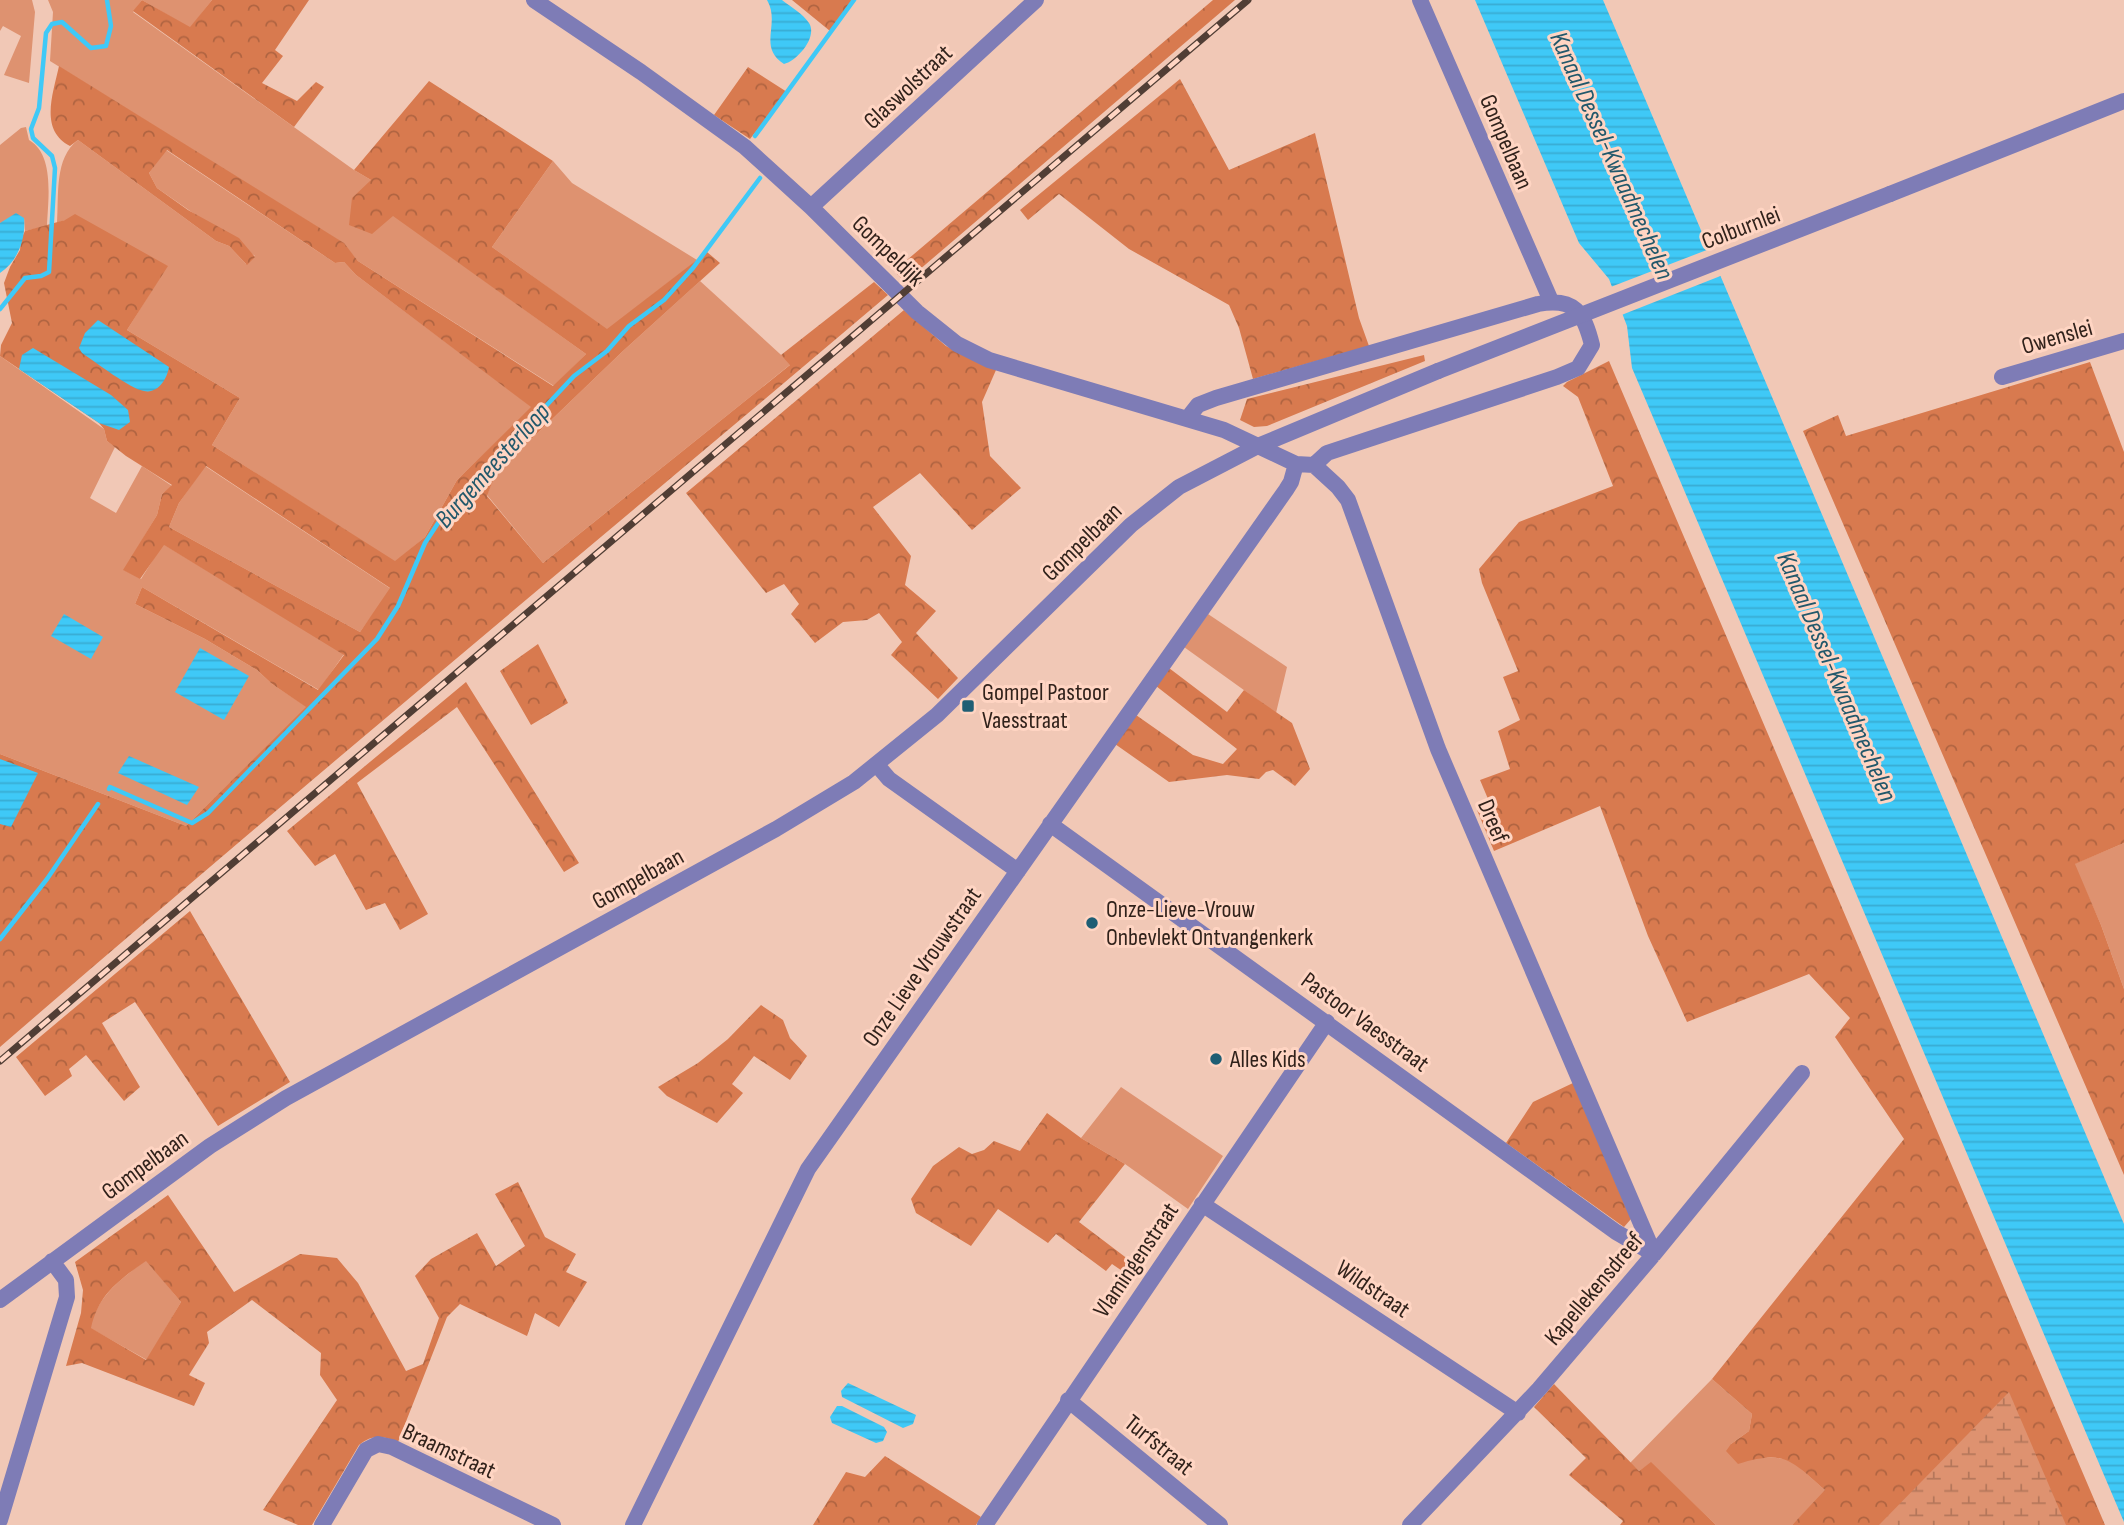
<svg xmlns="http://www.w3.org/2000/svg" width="2124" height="1525" font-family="'Sofia Sans Condensed',sans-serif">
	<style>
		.grass { fill: #de9270 }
		.forest { fill: url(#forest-crowns); fill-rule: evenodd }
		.wetland { fill: url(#wetland-marsh) }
		.water { fill: url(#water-rules) }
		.pier { fill: #f1c8b6 }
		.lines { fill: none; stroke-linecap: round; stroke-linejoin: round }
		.stream { stroke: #3fc9f7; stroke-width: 4.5 }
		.minor { stroke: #7e7cb6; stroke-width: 16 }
		.rail-casing { stroke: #513e35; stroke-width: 7 }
		.rail { stroke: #ffd5c3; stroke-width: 4.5; stroke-dasharray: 13; stroke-linecap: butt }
		.minor-bridge { stroke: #7e7cb6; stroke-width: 16 }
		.poi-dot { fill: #1f5e74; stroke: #ffd5c3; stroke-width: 2.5 }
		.labels { text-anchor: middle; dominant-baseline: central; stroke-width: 6; stroke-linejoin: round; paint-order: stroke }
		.street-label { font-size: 24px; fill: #31221b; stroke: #ffd5c3 }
		.poi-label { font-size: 24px; fill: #31221b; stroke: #ffd5c3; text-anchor: start }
		.water-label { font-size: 26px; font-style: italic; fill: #22586b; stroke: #ffd5c3 }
	</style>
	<defs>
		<pattern id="forest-crowns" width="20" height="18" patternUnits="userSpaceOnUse" patternTransform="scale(1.75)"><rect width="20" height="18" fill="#d87a4f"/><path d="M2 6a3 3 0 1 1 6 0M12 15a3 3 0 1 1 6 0" fill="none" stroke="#b06441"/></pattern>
		<pattern id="wetland-marsh" width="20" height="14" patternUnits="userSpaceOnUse" patternTransform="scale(1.75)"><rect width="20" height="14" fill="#de9270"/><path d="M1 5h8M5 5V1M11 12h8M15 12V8" fill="none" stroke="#b5775b"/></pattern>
		<pattern id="water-rules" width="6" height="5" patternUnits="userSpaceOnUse" patternTransform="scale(1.75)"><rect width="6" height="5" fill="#3fc9f7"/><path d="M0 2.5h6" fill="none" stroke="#38acd3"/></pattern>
	</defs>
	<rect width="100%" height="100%" fill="#f1c8b6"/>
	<path class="grass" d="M 0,0 L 32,0 L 35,12 L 29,83 L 4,75 L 21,36 L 3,26 L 0,31 Z
		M 48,0 L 142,0 L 133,12 L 354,170 L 371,180 L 393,215 L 586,354 L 554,386 L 358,261 L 343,243 L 50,61 L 53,12 Z
		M 142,0 L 212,0 L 190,28 Z
		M 26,127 L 29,140 C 55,155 48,200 47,226 L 25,231 L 24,218 L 0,223 L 0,145 L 21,128 Z
		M 78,140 L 216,241 L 229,246 L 246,264 L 255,256 L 157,188 L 149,173 L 166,150 L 335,263 L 344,262 L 356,275 L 532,407 L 457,480 L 425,537 L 395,562 L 212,445 L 240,398 L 127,330 L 167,266 L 65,220 L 57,223 C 59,195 54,158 78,140 Z
		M 553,161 L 572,183 L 697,260 L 607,330 L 492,247 Z
		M 700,281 L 791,364 L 543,563 L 487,495 L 496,473 L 623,351 Z
		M 0,356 L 104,429 L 107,441 L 115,447 L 90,498 L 116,513 L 142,466 L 172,486 L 162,494 L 157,515 L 124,570 L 141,579 L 163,544 L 344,654 L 319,690 L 142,587 L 135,604 L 205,639 L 257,670 L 272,684 L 307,707 L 186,826 L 0,754 Z
		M 205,466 L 391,589 L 360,632 L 169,527 L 179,503 Z
		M 1208,614 L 1287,667 L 1276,713 L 1184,647 Z
		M 2124,843 L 2124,989 L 2101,925 L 2074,864 Z
		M 1121,1087 L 1223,1156 L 1188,1209 L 1125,1164 L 1081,1138 Z
		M 146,1260 L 181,1302 L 147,1360 L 90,1328 C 98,1295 120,1280 146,1260 Z
		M 1712,1379 L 1752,1414 L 1749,1431 L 1731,1444 L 1760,1457 L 1790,1459 L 1826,1491 L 1792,1525 L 1716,1525 L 1651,1463 L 1639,1471 L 1630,1463 Z"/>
	<path class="forest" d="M 142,0 L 190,27 L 212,0 L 309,0 L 275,50 L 283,56 L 262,83 L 297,101 L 316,82 L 324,87 L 294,127 L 133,11 Z
		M 792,0 L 855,0 L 830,31 Z
		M 1213,0 L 1235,0 L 905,282 L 894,271 Z
		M 59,66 L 344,243 L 358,261 L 553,386 L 586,354 L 393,216 L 372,234 L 349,225 L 352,198 L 371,180 L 354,170 L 429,81 L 553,161 L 492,247 L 607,329 L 707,252 L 720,263 L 623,351 L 496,473 L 487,496 L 543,563 L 790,365 L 781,355 L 874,282 L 888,295 C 592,546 293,793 0,1047 L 0,754 L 186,826 L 306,707 L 272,684 L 257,670 L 205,639 L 135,604 L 142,587 L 318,690 L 344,655 L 164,545 L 140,579 L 123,570 L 157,515 L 162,494 L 172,485 L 126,456 L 107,441 L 104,429 L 99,423 L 0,356 L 1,345 L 12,323 L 4,283 L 10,267 L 20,250 L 21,239 L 25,231 L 65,220 L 75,214 L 168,266 L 127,330 L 240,398 L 212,445 L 395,561 L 425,537 L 457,480 L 531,407 L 356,275 L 344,262 L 335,263 L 167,150 L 149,173 L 157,188 L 188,210 L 239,238 L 255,257 L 247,265 L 229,246 L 216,241 L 78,140 L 70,146 C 39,130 53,94 59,66 ZM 206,466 L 390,588 L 360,632 L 169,527 L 179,503 Z
		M 748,67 L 787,92 L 750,139 L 714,115 Z
		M 1180,79 L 1229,170 L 1315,133 L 1359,318 L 1369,346 L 1253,379 L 1239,328 L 1229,305 L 1129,249 L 1059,194 L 1028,220 L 1020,210 Z
		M 904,310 L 946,346 L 996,370 L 982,402 L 990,456 L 1021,488 L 972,530 L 920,473 L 873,507 L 911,556 L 905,585 L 936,611 L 916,633 L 958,678 L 938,699 L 891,655 L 902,642 L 879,613 L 867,620 L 843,622 L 815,643 L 791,614 L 799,604 L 784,584 L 766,593 L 686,493 Z
		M 1424,355 L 1425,361 L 1267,426 L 1254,427 L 1240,420 L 1247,399 Z
		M 1609,361 L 2105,1525 L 1792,1525 L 1825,1490 C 1791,1461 1786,1449 1738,1464 L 1726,1451 L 1731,1444 L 1749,1431 L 1752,1414 L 1712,1379 L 1904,1139 L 1835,1037 L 1850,1018 L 1809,974 L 1687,1022 L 1648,936 L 1600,806 L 1494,851 L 1477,810 L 1491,806 L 1480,780 L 1510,769 L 1498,731 L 1520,720 L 1503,677 L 1518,671 L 1482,583 L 1479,569 L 1519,522 L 1613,486 L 1578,397 L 1563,386 L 1567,382 Z
		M 2090,362 L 2124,452 L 2124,843 L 2075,864 L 2101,925 L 2124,989 L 2124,1175 L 1803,431 L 1838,415 L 1846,436 Z
		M 538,644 L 568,703 L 531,725 L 500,671 Z
		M 1169,668 L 1227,712 L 1244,690 L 1292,723 L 1310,769 L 1295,786 L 1273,770 L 1266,772 L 1259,779 L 1227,775 L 1169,782 L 1115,744 L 1136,715 L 1193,755 L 1223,764 L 1237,749 L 1156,686 Z
		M 466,682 L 579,863 L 564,872 L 457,707 L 357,783 L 428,914 L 400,930 L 385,903 L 366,910 L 335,854 L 315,866 L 287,831 Z
		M 190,911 L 290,1082 L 218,1126 L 135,1002 L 102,1023 L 140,1087 L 124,1101 L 86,1055 L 69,1069 L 72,1076 L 45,1096 L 16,1057 Z
		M 761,1005 L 783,1020 L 790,1038 L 807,1056 L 790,1080 L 754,1056 L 732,1084 L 743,1093 L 717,1123 L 667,1096 L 658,1087 L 698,1063 L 728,1039 Z
		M 1573,1083 L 1631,1219 L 1624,1227 L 1506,1143 L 1533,1102 Z
		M 1047,1113 L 1081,1138 L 1125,1164 L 1079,1222 L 1141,1269 L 1134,1279 L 1112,1264 L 1106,1271 L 1056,1234 L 1048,1243 L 998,1209 L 971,1246 L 916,1213 L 911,1199 L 933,1166 L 959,1147 L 972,1154 L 984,1150 L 994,1141 L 1020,1151 Z
		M 518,1182 L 545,1237 L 576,1254 L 566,1272 L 587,1282 L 559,1327 L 535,1313 L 527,1336 L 460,1304 L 447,1317 L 398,1442 C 382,1436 373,1434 359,1445 L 312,1525 L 298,1525 L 263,1510 L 337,1400 L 320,1375 L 321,1353 L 252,1300 L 207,1332 L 209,1343 L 189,1375 L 205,1383 L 194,1406 L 82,1363 L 66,1366 L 81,1313 L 83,1290 L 75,1262 L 168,1195 L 234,1292 L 300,1254 L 337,1258 L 358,1283 L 406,1371 L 423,1364 L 439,1318 L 415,1276 L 431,1259 L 477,1233 L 496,1266 L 525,1246 L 495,1194 ZM 146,1261 L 181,1302 L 146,1360 L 91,1328 C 98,1295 119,1280 146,1261 Z
		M 1554,1384 L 1639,1471 L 1651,1462 L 1716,1525 L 1620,1525 L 1623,1521 L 1569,1475 L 1586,1458 L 1534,1407 Z
		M 885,1456 L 981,1517 L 976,1525 L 813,1525 L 846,1472 L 865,1477 Z"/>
	<path class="wetland" d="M 2009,1392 L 2066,1525 L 1879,1525 Z"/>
	<path class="water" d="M 767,0 L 782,0 C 791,7 803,14 809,23 C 818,37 797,61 784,64 C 757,47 781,24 767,0 Z
		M 1475,0 L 1603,0 L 2124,1224 L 2124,1522 L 1632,368 L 1627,326 L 1609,279 L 1579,243 Z
		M 16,213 L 24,218 C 26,239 18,261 0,273 L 0,223 Z
		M 98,320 L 169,367 C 167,379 158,394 144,391 C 130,389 96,362 82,353 L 79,348 L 85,333 Z
		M 33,348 L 111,395 L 128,410 L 130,422 L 119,430 L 99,423 L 19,369 L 22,355 Z
		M 64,614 L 103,637 L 91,659 L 51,636 Z
		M 200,648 L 249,676 L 224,720 L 175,692 Z
		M 129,756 L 199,787 L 187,805 L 118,773 Z
		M 0,759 L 38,773 L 11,827 L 0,824 Z
		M 848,1383 L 916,1415 L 913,1424 L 903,1428 L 842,1397 L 841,1391 Z
		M 837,1406 L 842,1406 L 884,1427 L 887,1432 L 883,1441 L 876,1443 L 832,1423 L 830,1417 Z"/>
	<path class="pier" d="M 1712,248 L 1723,275 L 1619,316 L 1608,288 Z"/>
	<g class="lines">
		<path class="stream" d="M 755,136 L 854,0
			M 0,309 L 25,278 L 41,276 L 49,272 L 55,168 L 52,156 L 33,138 L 31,129 L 39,108 L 46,33 L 52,24 L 62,22 L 91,48 L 106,46 L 111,26 L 107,0
			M 109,789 L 110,787 L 192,823 L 208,813 L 377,639 L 398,606 L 425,543 L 442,517 L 574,376 L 607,351 L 629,326 L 664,300 L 693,268 L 760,178
			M 0,939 L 47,879 L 98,804"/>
		<path class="minor" d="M 534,0 L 641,72 L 745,147 L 811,207 L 917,312 L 957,344 L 989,360 L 1224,430 L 1296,464 L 1314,465 L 1338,487 L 1348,500 L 1438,749 L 1654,1254
			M 1420,0 L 1551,301
			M 1890,194 L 2124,101
			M 811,207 L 1036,0
			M 2002,377 L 2124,341
			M 1187,419 L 1198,405 L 1216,398 L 1538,304 C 1575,297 1584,313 1592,345 L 1578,368 L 1557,377 L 1327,453 L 1314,465
			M 877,765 L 889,779 L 1018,871
			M 1050,824 L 1616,1232 L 1654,1254
			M 1202,1204 L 1518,1413
			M 0,1300 L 210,1146 L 286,1098 L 776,829 L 854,782 L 937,715 L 1131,525 L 1179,487 L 1258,446 L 1438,371
			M 1068,1400 L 1220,1525
			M 0,1520 L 67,1297 L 66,1280 L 52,1261
			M 322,1525 L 366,1450 L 378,1444 L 392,1447 L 553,1525
			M 633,1525 L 808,1169 L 1286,490 L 1291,482 L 1296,464
			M 985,1525 L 1327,1022
			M 1410,1525 L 1539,1389 L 1654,1254 L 1802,1073"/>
		<g class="rail-casing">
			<path id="rail" d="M 0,1061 L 1248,0"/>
		</g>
		<use href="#rail" class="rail"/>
		<path class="minor-bridge" d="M 1438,371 L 1890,194"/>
	</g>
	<g class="poi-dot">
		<rect x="961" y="699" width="14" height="14" rx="3.5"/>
		<circle cx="1092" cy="923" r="7"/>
		<circle cx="1216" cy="1059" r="7"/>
	</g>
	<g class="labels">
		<g class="street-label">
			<text transform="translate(908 87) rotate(-43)">Glaswolstraat</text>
			<text transform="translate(1506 142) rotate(67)">Gompelbaan</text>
			<text transform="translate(1741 228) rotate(-21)">Colburnlei</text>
			<text transform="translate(888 251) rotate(44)">Gompeldijk</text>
			<text transform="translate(2057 337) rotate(-16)">Owenslei</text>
			<text transform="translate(1082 542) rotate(-44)">Gompelbaan</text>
			<text transform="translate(1493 821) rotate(67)">Dreef</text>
			<text transform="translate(638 879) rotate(-29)">Gompelbaan</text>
			<text transform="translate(922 967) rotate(-55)">Onze Lieve Vrouwstraat</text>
			<text transform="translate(1365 1022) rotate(36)">Pastoor Vaesstraat</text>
			<text transform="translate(145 1165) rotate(-36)">Gompelbaan</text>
			<text transform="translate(1136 1260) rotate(-56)">Vlamingenstraat</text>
			<text transform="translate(1373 1289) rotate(34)">Wildstraat</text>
			<text transform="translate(1594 1289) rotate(-50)">Kapellekensdreef</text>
			<text transform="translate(1159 1445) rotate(39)">Turfstraat</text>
			<text transform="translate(449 1451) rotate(25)">Braamstraat</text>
		</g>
		<g class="poi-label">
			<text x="982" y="692">Gompel Pastoor<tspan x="982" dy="28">Vaesstraat</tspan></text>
			<text x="1106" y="909">Onze-Lieve-Vrouw<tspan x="1106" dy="28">Onbevlekt Ontvangenkerk</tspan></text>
			<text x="1230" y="1059">Alles Kids</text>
		</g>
		<g class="water-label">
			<text transform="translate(1611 156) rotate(66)">Kanaal Dessel-Kwaadmechelen</text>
			<text transform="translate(493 466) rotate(-48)">Burgemeesterloop</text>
			<text transform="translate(1836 677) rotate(67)">Kanaal Dessel-Kwaadmechelen</text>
		</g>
	</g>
</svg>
